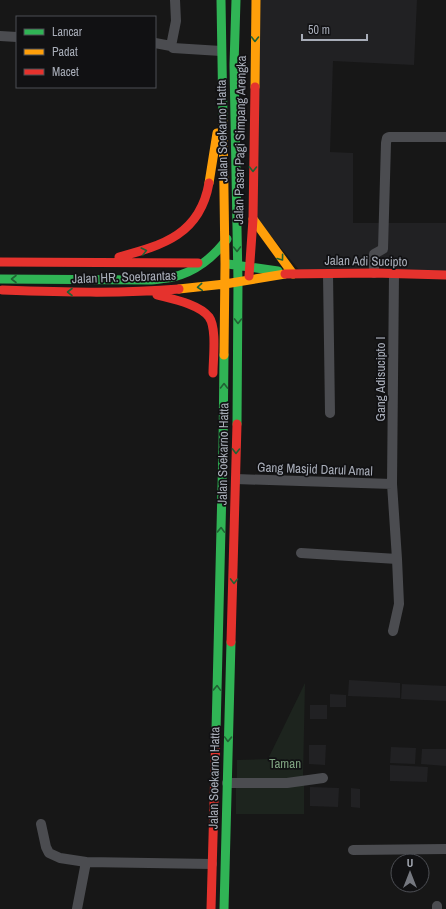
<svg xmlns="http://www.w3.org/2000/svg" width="446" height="909" font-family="'Archivo Narrow',sans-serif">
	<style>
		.built { fill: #212123 }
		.green { fill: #1d241e }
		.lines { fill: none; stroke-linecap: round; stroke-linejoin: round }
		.street { stroke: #4b4c50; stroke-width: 10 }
		.fast { stroke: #30b455; stroke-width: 9 }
		.slow { stroke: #ff9f0a; stroke-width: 9 }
		.jam { stroke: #e5322d; stroke-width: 9 }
		.oneway { stroke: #206234 }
		.labels { text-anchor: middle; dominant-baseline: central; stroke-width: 3.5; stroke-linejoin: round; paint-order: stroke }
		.street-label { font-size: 13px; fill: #a8adb8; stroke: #111113 }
		.park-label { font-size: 13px; fill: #7fa381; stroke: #111113 }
	</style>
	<rect width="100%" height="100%" fill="#171717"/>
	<path class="built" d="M 260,0 L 417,0 L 414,65 L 333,61 L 330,152 L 353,153 L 353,223 L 446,223 L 446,272 L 300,271 L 257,219 Z
		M 349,680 L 400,683 L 400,698 L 348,696 Z
		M 402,684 L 446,686 L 446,701 L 401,699 Z
		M 330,694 L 346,695 L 346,707 L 330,707 Z
		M 310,705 L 327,705 L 327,719 L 310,719 Z
		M 309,745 L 326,745 L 325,765 L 309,764 Z
		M 391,747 L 416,748 L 415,764 L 390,763 Z
		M 422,749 L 446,749 L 446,766 L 421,764 Z
		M 390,765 L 428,767 L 427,782 L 390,781 Z
		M 310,787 L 339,788 L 338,807 L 310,806 Z
		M 351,788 L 360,789 L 360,808 L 351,807 Z"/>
	<path class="green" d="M 305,683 L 303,776 L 292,781 L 237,780 L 237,760 L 268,759 Z
		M 304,781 L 304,814 L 236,814 L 236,785 Z"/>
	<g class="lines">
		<path class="street" d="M 175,0 L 176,21 L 171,46 L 173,48 L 221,51
			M 0,36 L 17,37
			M 155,43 L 171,46
			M 374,273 L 374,254 L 383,249 L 386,143 L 387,138 L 389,137 L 446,137
			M 328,274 L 330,413
			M 236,479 L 392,484
			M 301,553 L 397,559 L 392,484 L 394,274
			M 393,631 L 399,604 L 397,559
			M 227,783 L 287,783 L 323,778
			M 41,824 L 46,847 L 49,853 L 60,858 L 86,862
			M 353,850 L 446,849
			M 77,909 L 86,862 L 212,864
			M 437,909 L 437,906"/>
		<path class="fast" d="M 221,0 L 223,120
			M 236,0 L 234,65 L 238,282 L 237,424
			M 228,264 L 278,271
			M 0,279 L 151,280 C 158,279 166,279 173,277 C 195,272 214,257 227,239
			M 216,731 L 223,447 L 224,355
			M 224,909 L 231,642"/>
		<path class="slow" d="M 255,87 L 256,0
			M 223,120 L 225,264 L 224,355
			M 209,183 L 217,133
			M 253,219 L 293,274
			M 179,289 L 225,284 L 285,274"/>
		<path class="jam" d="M 119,257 C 164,245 200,234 209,183
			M 0,262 L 198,263
			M 285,274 L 374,273 L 446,275
			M 249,276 L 253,219 L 255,87
			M 2,290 C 61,292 120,294 179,289
			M 157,295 C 172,299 199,304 209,317 C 217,328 213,359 213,373
			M 231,642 L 237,424
			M 211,909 L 216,731"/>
	</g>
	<defs><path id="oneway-chevron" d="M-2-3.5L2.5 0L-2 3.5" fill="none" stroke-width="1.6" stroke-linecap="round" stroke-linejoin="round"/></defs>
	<g class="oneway">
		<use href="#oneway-chevron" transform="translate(255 39) rotate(91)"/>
		<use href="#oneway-chevron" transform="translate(253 169) rotate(91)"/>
		<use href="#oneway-chevron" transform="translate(237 249) rotate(89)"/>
		<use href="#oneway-chevron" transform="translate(144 251) rotate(-14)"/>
		<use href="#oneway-chevron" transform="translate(281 258) rotate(53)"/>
		<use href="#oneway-chevron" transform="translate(14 279) rotate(-180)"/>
		<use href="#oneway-chevron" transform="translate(200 287) rotate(175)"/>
		<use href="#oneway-chevron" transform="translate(70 292) rotate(180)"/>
		<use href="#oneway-chevron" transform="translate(238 321) rotate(91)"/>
		<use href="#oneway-chevron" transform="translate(224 386) rotate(-89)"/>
		<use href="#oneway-chevron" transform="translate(236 451) rotate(91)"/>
		<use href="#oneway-chevron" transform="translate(221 530) rotate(-88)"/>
		<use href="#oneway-chevron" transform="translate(234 581) rotate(91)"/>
		<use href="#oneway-chevron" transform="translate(217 688) rotate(-88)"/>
		<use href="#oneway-chevron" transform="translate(228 739) rotate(92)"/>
	</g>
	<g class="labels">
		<g class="street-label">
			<text transform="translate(222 131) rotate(-91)">Jalan Soekarno Hatta</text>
			<text transform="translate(240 140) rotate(-89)">Jalan Pasar Pagi Simpang Arengka</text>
			<text transform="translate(366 261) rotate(1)">Jalan Adi Sucipto</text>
			<text transform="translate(124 277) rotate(-2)">Jalan HR. Soebrantas</text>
			<text transform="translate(380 379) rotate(-90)">Gang Adisucipto I</text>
			<text transform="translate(223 454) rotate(-89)">Jalan Soekarno Hatta</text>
			<text transform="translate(315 469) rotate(2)">Gang Masjid Darul Amal</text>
			<text transform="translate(214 778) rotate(-89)">Jalan Soekarno Hatta</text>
		</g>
		<g class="park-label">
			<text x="285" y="763">Taman</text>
		</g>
	</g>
	<rect x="16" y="16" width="140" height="72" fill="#111113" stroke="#4d4f55"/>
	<rect x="24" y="29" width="20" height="6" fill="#30b455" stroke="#4d4f55"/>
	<text x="52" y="36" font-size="12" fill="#a8adb8">Lancar</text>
	<rect x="24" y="49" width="20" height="6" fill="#ff9f0a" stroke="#4d4f55"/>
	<text x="52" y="56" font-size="12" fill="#a8adb8">Padat</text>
	<rect x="24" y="69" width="20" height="6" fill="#e5322d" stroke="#4d4f55"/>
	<text x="52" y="76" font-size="12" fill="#a8adb8">Macet</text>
	<g transform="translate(410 873)"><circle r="19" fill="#111113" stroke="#4d4f55"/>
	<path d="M0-3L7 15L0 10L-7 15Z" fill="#757880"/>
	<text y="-6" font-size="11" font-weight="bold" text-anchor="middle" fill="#a8adb8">U</text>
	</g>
	<path d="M302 34v6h65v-6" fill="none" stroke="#a8adb8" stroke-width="2"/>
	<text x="308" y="34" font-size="12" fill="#a8adb8" stroke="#111113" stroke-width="3" paint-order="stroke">50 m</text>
</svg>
